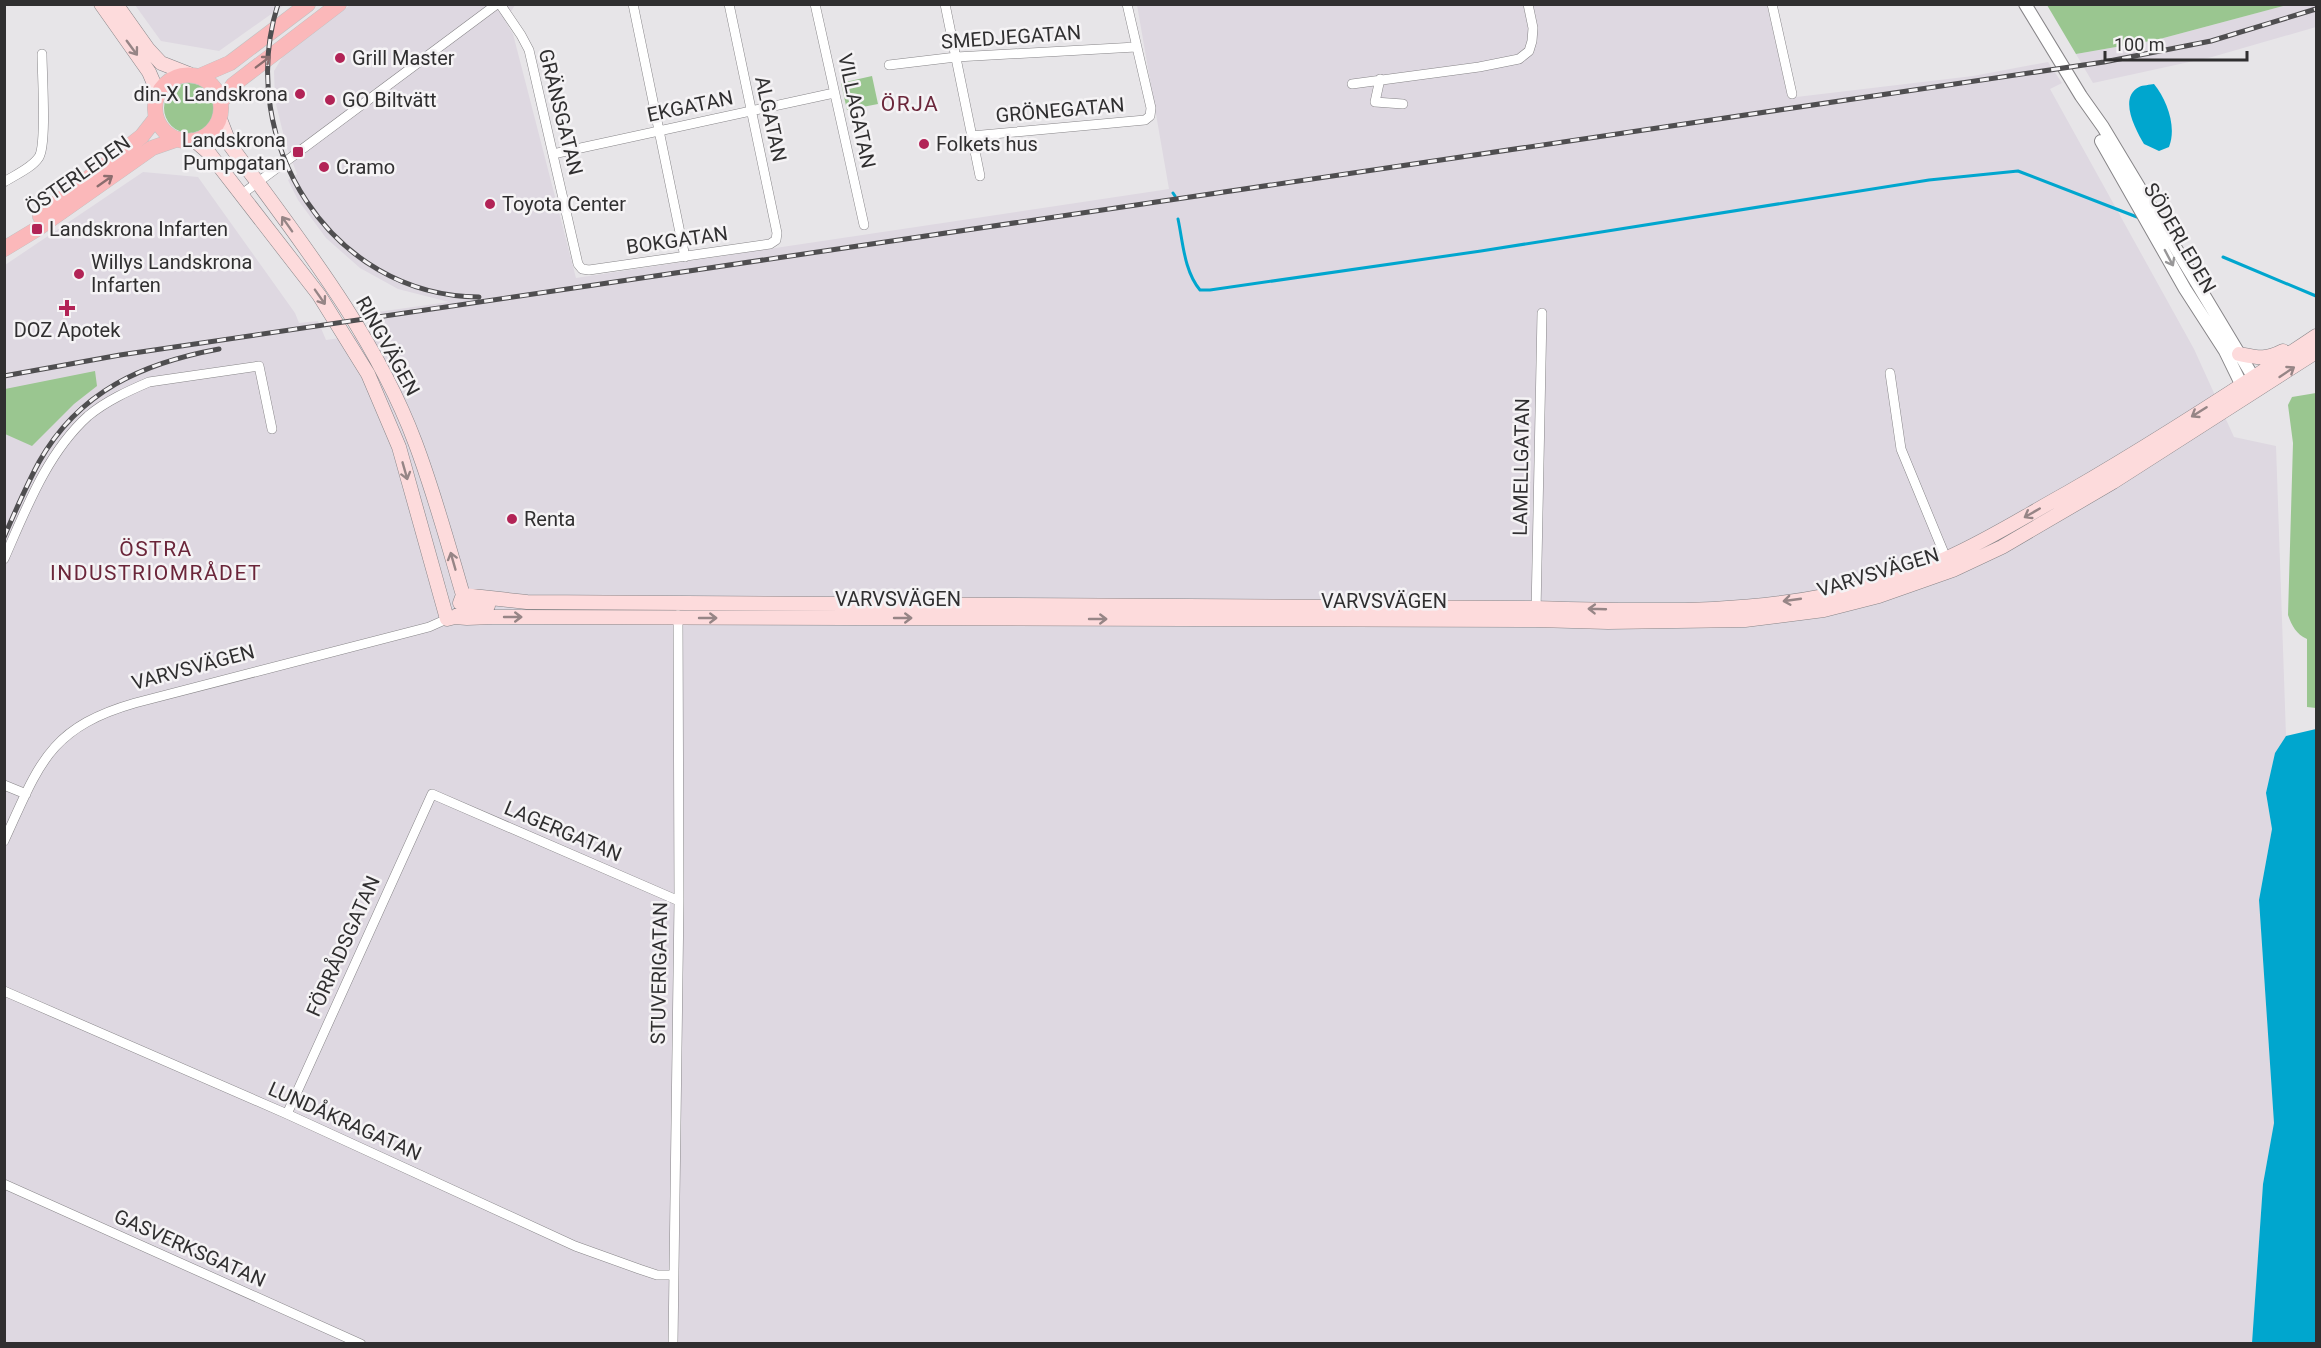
<svg xmlns="http://www.w3.org/2000/svg" width="2321" height="1348" font-family="Roboto,sans-serif">
	<style>
		.built { fill: #ded8e1 }
		.green { fill: #9ac690 }
		.water { fill: #00a6ce }
		.lines { fill: none; stroke-linecap: round; stroke-linejoin: round }
		.stream { stroke: #00a6ce; stroke-width: 3 }
		.minor-casing { stroke: #878588; stroke-width: 10 }
		.tertiary-casing { stroke: #878588; stroke-width: 14 }
		.secondary-casing { stroke: #878588; stroke-width: 15 }
		.primary-casing { stroke: #c1c1c1; stroke-width: 16 }
		.minor { stroke: #fff; stroke-width: 9 }
		.tertiary { stroke: #fff; stroke-width: 12 }
		.secondary { stroke: #fddbdc; stroke-width: 14 }
		.primary { stroke: #fbb8ba; stroke-width: 15 }
		.rail-casing { stroke: #4f4e50; stroke-width: 5 }
		.rail { stroke: #f5f3f5; stroke-width: 3; stroke-dasharray: 9; stroke-linecap: butt }
		.oneway { stroke: #968586 }
		.oneway2 { stroke: #8b6d6e }
		.oneway3 { stroke: #989798 }
		.poi-dot { fill: #b22356; stroke: #f5f3f5; stroke-width: 2 }
		.labels { text-anchor: middle; dominant-baseline: central; stroke-width: 5; stroke-linejoin: round; paint-order: stroke }
		.street-label { font-size: 20px; fill: #302f30; stroke: #f5f3f5 }
		.poi-label { font-size: 20px; fill: #302f30; stroke: #f5f3f5; text-anchor: start }
		.neighbourhood-label { font-size: 21px; letter-spacing: 1.5px; fill: #6b263a; stroke: #f5f3f5 }
	</style>
	<rect width="100%" height="100%" fill="#e7e5e8"/>
	<path class="built" d="M 135,5 L 284,5 L 219,51 L 161,41 Z
		M 350,5 L 515,5 L 505,21 L 513,34 L 576,278 L 1169,189 L 1137,5 L 1767,5 L 1788,98 L 1973,76 L 2048,62 L 2062,83 L 2050,89 L 2194,349 L 2234,437 L 2276,446 L 2286,736 L 2275,753 L 2266,793 L 2272,829 L 2259,900 L 2274,1123 L 2263,1184 L 2252,1343 L 5,1344 L 5,265 L 143,172 L 198,177 L 295,313 L 299,323 L 318,321 L 326,340 L 374,333 L 363,314 L 449,302 L 398,289 L 360,268 L 326,238 L 298,200 L 288,180 L 297,174 L 286,145 L 275,100 L 274,71 L 283,56 Z
		M 2287,5 L 2316,5 L 2316,27 L 2212,57 L 2093,83 L 2076,54 L 2156,40 Z"/>
	<path class="green" d="M 2047,5 L 2287,5 L 2156,40 L 2076,54 Z
		M 872,76 L 878,104 L 847,110 L 841,83 Z
		M164 108a25 25 0 1 1 50 0a25 25 0 1 1-50 0Z
		M 95,371 L 97,386 L 74,404 L 32,446 L 5,434 L 5,389 Z
		M 2316,393 L 2316,708 L 2307,707 L 2307,639 C 2296,634 2292,626 2288,615 L 2293,443 L 2288,405 L 2292,397 Z"/>
	<path class="water" d="M 2154,84 C 2167,100 2177,127 2169,147 L 2159,151 L 2144,144 C 2136,130 2118,98 2139,87 C 2143,85 2150,85 2154,84 Z
		M 2316,729 L 2316,1343 L 2252,1343 L 2263,1184 L 2274,1123 L 2259,900 L 2272,829 L 2266,793 L 2275,753 L 2286,736 Z"/>
	<g class="lines">
		<path class="stream" d="M 1173,193 L 1175,196
			M 1178,219 C 1183,242 1184,271 1200,290 L 1210,290 L 1481,251 L 1929,180 L 2018,171 L 2137,217
			M 2223,257 L 2316,296"/>
		<g class="minor-casing">
			<path id="minor" d="M 500,4 L 521,35 L 529,50 L 578,264 L 582,269 L 589,270 L 770,244 L 776,240 L 777,233 L 729,4
				M 633,4 L 685,257
				M 815,4 L 864,225
				M 945,4 L 980,176
				M 1772,4 L 1792,94
				M 889,65 L 956,57 L 1136,47
				M 1380,79 L 1375,102 L 1403,104
				M 1352,84 L 1479,67 L 1519,59 L 1529,51 L 1532,41 L 1533,28 L 1528,4
				M 971,136 L 1145,120 L 1150,116 L 1151,108 L 1127,4
				M 553,154 L 834,93
				M 4,182 C 15,175 32,168 39,157 C 47,144 42,74 42,54
				M 242,194 L 497,4
				M 1890,373 L 1901,449 L 1948,563
				M 4,559 C 26,509 47,453 88,416 C 106,401 128,391 149,382 L 259,366 L 272,429
				M 1536,612 L 1542,313
				M 4,785 L 26,794
				M 4,841 C 39,765 48,728 135,703 L 429,627 L 447,619
				M 4,991 L 287,1114 L 575,1246 L 639,1269 L 657,1275 L 673,1275
				M 287,1114 L 432,794 L 679,901
				M 4,1184 L 361,1344
				M 673,1344 L 679,901 L 678,615"/>
		</g>
		<g class="tertiary-casing">
			<path id="tertiary" d="M 2025,4 L 2081,96 L 2103,127 L 2258,385
				M 2101,141 L 2185,289 L 2225,351 L 2246,394"/>
		</g>
		<g class="secondary-casing">
			<path id="secondary" d="M 101,4 L 149,72 L 158,93
				M 116,4 L 148,49 L 161,63 L 189,74
				M 220,119 L 230,145 C 298,238 374,333 415,442 C 434,492 448,544 463,595 L 460,603
				M 194,140 L 209,153 L 319,295 L 368,374 L 399,447 L 447,619 L 455,617 L 468,607 L 488,606
				M 2239,354 C 2259,358 2265,360 2283,351
				M 463,595 L 527,602 L 1536,608 C 1647,611 1763,616 1870,585 C 1895,577 1923,569 1947,558 C 1988,540 2027,515 2067,493 C 2152,444 2234,391 2316,336
				M 455,617 L 467,618 L 492,617 L 1536,620 L 1608,622 L 1745,620 L 1824,610 L 1879,596 L 1953,570 L 2002,547 L 2113,482 L 2316,352"/>
		</g>
		<g class="primary-casing">
			<path id="primary" d="M155 108a33 33 0 1 1 66 0a33 33 0 1 1-66 0Z
				M 200,76 L 230,63 L 308,4
				M 221,102 L 233,85 L 339,4
				M 40,216 L 142,136 L 156,118
				M 4,249 L 37,229 L 152,148 L 178,139"/>
		</g>
		<use href="#minor" class="minor"/>
		<use href="#tertiary" class="tertiary"/>
		<use href="#secondary" class="secondary"/>
		<use href="#primary" class="primary"/>
		<g class="rail-casing">
			<path id="rail" d="M 278,4 C 235,140 330,296 479,297
				M 4,376 L 120,355 L 2104,62 L 2211,41 L 2316,9
				M 4,537 C 15,512 26,486 39,462 C 79,391 143,363 219,349"/>
		</g>
		<use href="#rail" class="rail"/>
	</g>
	<defs><path id="oneway-shaft" d="M-6 0H5M1.5-3L5.5 0L1.5 3" fill="none" stroke-width="1.6" stroke-linecap="round" stroke-linejoin="round" transform="scale(1.5)"/></defs>
	<g class="oneway">
		<use href="#oneway-shaft" transform="translate(132 48) rotate(54)"/>
		<use href="#oneway-shaft" transform="translate(287 224) rotate(-125)"/>
		<use href="#oneway-shaft" transform="translate(320 297) rotate(55)"/>
		<use href="#oneway-shaft" transform="translate(2287 372) rotate(-34)"/>
		<use href="#oneway-shaft" transform="translate(2199 412) rotate(148)"/>
		<use href="#oneway-shaft" transform="translate(405 471) rotate(74)"/>
		<use href="#oneway-shaft" transform="translate(2032 513) rotate(150)"/>
		<use href="#oneway-shaft" transform="translate(453 561) rotate(-106)"/>
		<use href="#oneway-shaft" transform="translate(1792 600) rotate(172)"/>
		<use href="#oneway-shaft" transform="translate(1597 609) rotate(-178)"/>
		<use href="#oneway-shaft" transform="translate(513 617)"/>
		<use href="#oneway-shaft" transform="translate(708 618)"/>
		<use href="#oneway-shaft" transform="translate(903 618)"/>
		<use href="#oneway-shaft" transform="translate(1098 619)"/>
	</g>
	<g class="oneway2">
		<use href="#oneway-shaft" transform="translate(263 62) rotate(-37)"/>
		<use href="#oneway-shaft" transform="translate(105 181) rotate(-35)"/>
	</g>
	<use class="oneway3" href="#oneway-shaft" transform="translate(2169 258) rotate(62)"/>
	<g class="poi-dot">
		<circle cx="340" cy="58" r="6"/>
		<circle cx="300" cy="94" r="6"/>
		<circle cx="330" cy="100" r="6"/>
		<circle cx="924" cy="144" r="6"/>
		<rect x="292" y="146" width="12" height="12" rx="3"/>
		<circle cx="324" cy="167" r="6"/>
		<circle cx="490" cy="204" r="6"/>
		<rect x="31" y="223" width="12" height="12" rx="3"/>
		<circle cx="79" cy="274" r="6"/>
		<path d="M64 299h6v6h6v6h-6v6h-6v-6h-6v-6h6z"/>
		<circle cx="512" cy="519" r="6"/>
	</g>
	<g class="labels">
		<g class="street-label">
			<text transform="translate(1011 37) rotate(-4)">SMEDJEGATAN</text>
			<text transform="translate(690 106) rotate(-12)">EKGATAN</text>
			<text transform="translate(1060 110) rotate(-5)">GRÖNEGATAN</text>
			<text transform="translate(857 111) rotate(78)">VILLAGATAN</text>
			<text transform="translate(561 112) rotate(76)">GRÄNSGATAN</text>
			<text transform="translate(771 119) rotate(78)">ALGATAN</text>
			<text transform="translate(78 175) rotate(-35)">ÖSTERLEDEN</text>
			<text transform="translate(2180 238) rotate(60)">SÖDERLEDEN</text>
			<text transform="translate(677 240) rotate(-8)">BOKGATAN</text>
			<text transform="translate(388 346) rotate(61)">RINGVÄGEN</text>
			<text transform="translate(1521 467) rotate(-89)">LAMELLGATAN</text>
			<text transform="translate(1878 572) rotate(-17)">VARVSVÄGEN</text>
			<text x="898" y="599">VARVSVÄGEN</text>
			<text x="1384" y="601">VARVSVÄGEN</text>
			<text transform="translate(193 667) rotate(-15)">VARVSVÄGEN</text>
			<text transform="translate(563 831) rotate(23)">LAGERGATAN</text>
			<text transform="translate(343 946) rotate(-66)">FÖRRÅDSGATAN</text>
			<text transform="translate(659 973) rotate(-89)">STUVERIGATAN</text>
			<text transform="translate(345 1121) rotate(24)">LUNDÅKRAGATAN</text>
			<text transform="translate(190 1248) rotate(24)">GASVERKSGATAN</text>
		</g>
		<g class="poi-label">
			<text x="352" y="58">Grill Master</text>
			<text x="288" y="94" text-anchor="end">din-X Landskrona</text>
			<text x="342" y="100">GO Biltvätt</text>
			<text x="286" y="140" text-anchor="end">Landskrona<tspan x="286" dy="23">Pumpgatan</tspan></text>
			<text x="936" y="144">Folkets hus</text>
			<text x="336" y="167">Cramo</text>
			<text x="502" y="204">Toyota Center</text>
			<text x="49" y="229">Landskrona Infarten</text>
			<text x="91" y="262">Willys Landskrona<tspan x="91" dy="23">Infarten</tspan></text>
			<text x="67" y="330" text-anchor="middle">DOZ Apotek</text>
			<text x="524" y="519">Renta</text>
		</g>
		<g class="neighbourhood-label">
			<text x="910" y="104">ÖRJA</text>
			<text x="156" y="549">ÖSTRA<tspan x="156" dy="24">INDUSTRIOMRÅDET</tspan></text>
		</g>
	</g>
	<rect width="2321" height="1348" fill="none" stroke="#302f30" stroke-width="12"/>
	<path d="M2105 51v9h142v-9" fill="none" stroke="#302f30" stroke-width="3"/>
	<text x="2114" y="51" font-size="18" fill="#302f30" stroke="#f5f3f5" stroke-width="4.5" paint-order="stroke">100 m</text>
</svg>
